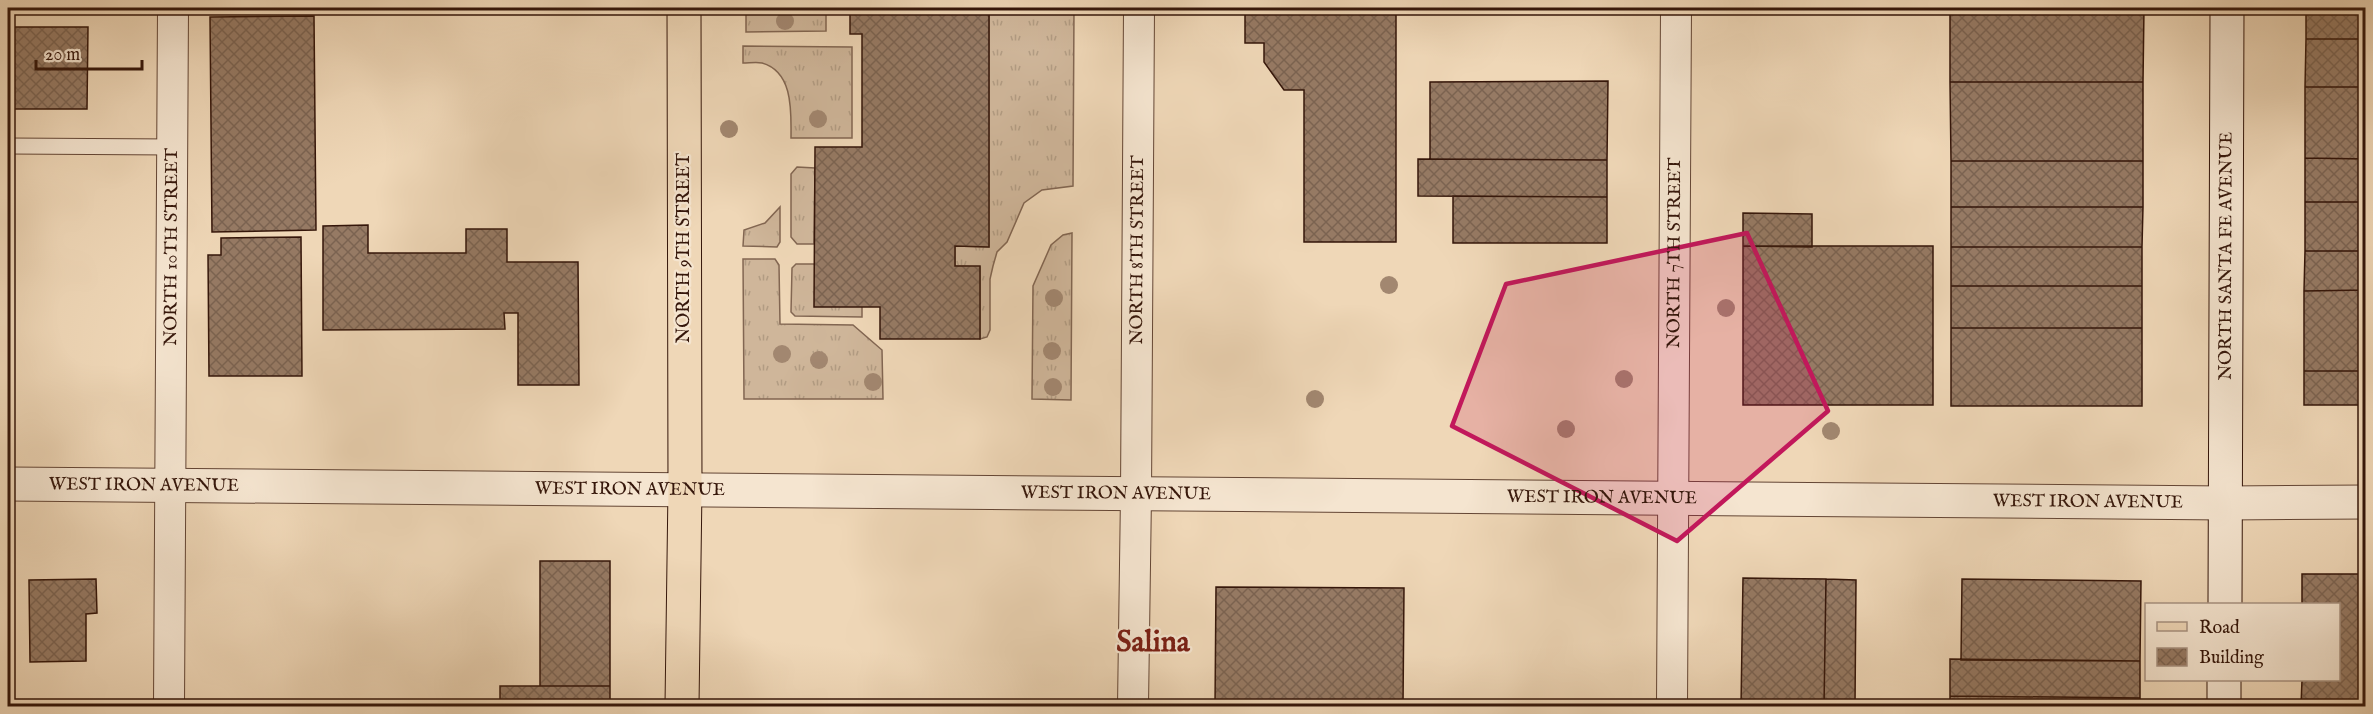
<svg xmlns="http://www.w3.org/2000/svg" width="2373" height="714" font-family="'IM FELL English',serif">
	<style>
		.grass { fill: url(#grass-tufts); stroke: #826652; stroke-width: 1.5 }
		.building { fill: url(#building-cross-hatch); stroke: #35160a; stroke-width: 1.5 }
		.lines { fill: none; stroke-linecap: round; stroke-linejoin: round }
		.service-casing { stroke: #644635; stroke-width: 17 }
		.minor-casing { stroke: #644635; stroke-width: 32 }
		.tertiary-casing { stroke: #644635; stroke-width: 35 }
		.secondary-casing { stroke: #35160a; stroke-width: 35 }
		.primary-casing { stroke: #35160a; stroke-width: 35 }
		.service { stroke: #f5e5d0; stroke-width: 15 }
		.minor { stroke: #f5e5d0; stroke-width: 30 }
		.tertiary { stroke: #f5e5d0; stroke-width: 33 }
		.secondary { stroke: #f5e5d0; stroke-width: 33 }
		.primary { stroke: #efd7b7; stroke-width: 33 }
		.tree { fill: #a28770 }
		.marked { fill: #c2185b; fill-opacity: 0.2; stroke: #c2185b; stroke-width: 4.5; stroke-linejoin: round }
		.labels { text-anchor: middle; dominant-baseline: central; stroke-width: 4.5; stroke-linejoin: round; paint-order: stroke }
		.street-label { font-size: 18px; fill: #35160a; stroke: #f5e5d0 }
		.town-label { font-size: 30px; font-weight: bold; fill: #7a1f14; stroke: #f5e5d0 }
	</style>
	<defs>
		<pattern id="grass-tufts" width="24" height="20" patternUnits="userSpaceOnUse" patternTransform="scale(1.5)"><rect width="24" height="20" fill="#cfb69a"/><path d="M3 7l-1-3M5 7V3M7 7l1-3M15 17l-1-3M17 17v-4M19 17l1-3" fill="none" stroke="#b29c83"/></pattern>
		<pattern id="building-cross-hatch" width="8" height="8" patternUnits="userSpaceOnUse" patternTransform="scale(1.5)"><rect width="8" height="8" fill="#967a64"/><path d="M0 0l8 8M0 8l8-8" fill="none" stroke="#7b6351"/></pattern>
	</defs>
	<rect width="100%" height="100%" fill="#efd7b7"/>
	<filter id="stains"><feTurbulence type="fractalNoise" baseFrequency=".00333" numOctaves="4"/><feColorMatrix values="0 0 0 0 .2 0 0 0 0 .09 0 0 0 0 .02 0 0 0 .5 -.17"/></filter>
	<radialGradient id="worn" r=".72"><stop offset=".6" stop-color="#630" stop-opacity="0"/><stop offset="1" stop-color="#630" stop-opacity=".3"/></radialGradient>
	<path class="grass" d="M 746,8 L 826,8 L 826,31 L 746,32 Z
		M 989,8 L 1074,8 L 1073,186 L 1042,190 L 1024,203 L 1007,242 L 997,252 L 993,266 L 990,279 L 990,330 L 987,337 L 980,339 L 980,267 L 955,266 L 955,246 L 989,247 Z
		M 743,46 L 852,47 L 852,138 L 791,138 C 791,113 794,72 762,63 C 757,62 749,63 743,63 Z
		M 797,167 L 815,168 L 814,244 L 797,244 L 791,237 L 791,174 Z
		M 780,207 L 780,242 L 777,247 L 743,246 L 744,230 L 765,223 Z
		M 1072,233 L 1071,400 L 1032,399 L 1033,286 L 1051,245 L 1063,235 Z
		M 743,259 L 775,259 L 779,265 L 780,324 L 853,325 L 882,350 L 883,399 L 744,399 Z
		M 796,264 L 814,264 L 862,307 L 862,317 L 795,316 L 791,312 L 792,268 Z"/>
	<path class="building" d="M 836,8 L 989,8 L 989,247 L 955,246 L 955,266 L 980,266 L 980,339 L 880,339 L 880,307 L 814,307 L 815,147 L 862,147 L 862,34 L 850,34 L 850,8 Z
		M 1245,8 L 1396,8 L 1396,242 L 1304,242 L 1304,90 L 1284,90 L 1264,62 L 1264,43 L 1245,43 Z
		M 1950,8 L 2144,8 L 2143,82 L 1950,82 Z
		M 2306,8 L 2366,8 L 2366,39 L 2306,39 Z
		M 314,16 L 316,230 L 212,232 L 210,17 Z
		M 8,27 L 88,27 L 87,109 L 8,109 Z
		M 2306,39 L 2366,39 L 2366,87 L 2305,87 Z
		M 1608,81 L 1607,160 L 1430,159 L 1430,82 Z
		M 1950,82 L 2143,82 L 2143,161 L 1951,161 Z
		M 2305,87 L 2366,87 L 2366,159 L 2305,158 Z
		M 2305,158 L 2366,159 L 2366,202 L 2305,202 Z
		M 1418,159 L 1607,160 L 1607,197 L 1418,196 Z
		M 1951,161 L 2143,161 L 2143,207 L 1951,207 Z
		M 1453,196 L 1607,197 L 1607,243 L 1453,243 Z
		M 2305,202 L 2366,202 L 2366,251 L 2305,251 Z
		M 1951,207 L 2143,207 L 2142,247 L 1951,247 Z
		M 1743,213 L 1812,214 L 1812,247 L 1743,246 Z
		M 368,225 L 368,253 L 466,253 L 466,229 L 507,229 L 507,262 L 578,262 L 579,385 L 518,385 L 518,313 L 504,313 L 505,329 L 323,330 L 323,226 Z
		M 301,237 L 302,376 L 209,376 L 208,255 L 221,255 L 221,238 Z
		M 1743,246 L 1933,246 L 1933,405 L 1743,405 Z
		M 1951,247 L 2142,247 L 2142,286 L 1951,286 Z
		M 2305,251 L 2366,251 L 2366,290 L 2304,291 Z
		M 1951,286 L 2142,286 L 2142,328 L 1951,328 Z
		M 2366,290 L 2366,371 L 2304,371 L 2304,291 Z
		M 1951,328 L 2142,328 L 2142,406 L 1951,406 Z
		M 2304,371 L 2366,371 L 2366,405 L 2304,405 Z
		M 540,561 L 610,561 L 610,686 L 540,686 Z
		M 2302,574 L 2366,574 L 2366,706 L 2301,706 L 2302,680 L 2338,680 L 2338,604 L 2302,604 Z
		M 1743,578 L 1826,579 L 1824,706 L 1741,706 Z
		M 96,579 L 97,613 L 86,614 L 86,661 L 30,662 L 29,580 Z
		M 1826,579 L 1856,580 L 1855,706 L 1824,706 Z
		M 1962,579 L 2141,581 L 2140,661 L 1961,660 Z
		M 1216,587 L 1404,588 L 1403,706 L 1215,706 Z
		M 1950,659 L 2140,661 L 2140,698 L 1950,696 Z
		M 500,686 L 610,686 L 610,706 L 500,706 Z
		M 1950,696 L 2140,698 L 2140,706 L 1950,706 Z"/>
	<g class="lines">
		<g class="service-casing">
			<path id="service" d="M 8,146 L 173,147"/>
		</g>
		<g class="minor-casing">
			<g id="minor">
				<path id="s1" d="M 169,706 L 173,8"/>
				<path id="s2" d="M 1133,706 L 1136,494 L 1139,8"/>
				<path id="s3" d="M 1672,706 L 1676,8"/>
			</g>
		</g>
		<g class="tertiary-casing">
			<g id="tertiary">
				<path id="s4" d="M 8,484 L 2226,503 L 2366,502"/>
			</g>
		</g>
		<g class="secondary-casing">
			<g id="secondary">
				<path id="s5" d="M 2225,604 L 2227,8"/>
				<path d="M 2224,706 L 2224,680"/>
			</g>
		</g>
		<g class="primary-casing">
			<path id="primary" d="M 682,706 L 685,488 L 684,8"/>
		</g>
		<use href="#service" class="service"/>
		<use href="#minor" class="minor"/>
		<use href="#tertiary" class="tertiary"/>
		<use href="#secondary" class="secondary"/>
		<use href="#primary" class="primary"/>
	</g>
	<g class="tree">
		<circle cx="785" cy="21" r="9"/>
		<circle cx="818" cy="119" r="9"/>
		<circle cx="729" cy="129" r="9"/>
		<circle cx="1389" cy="285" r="9"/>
		<circle cx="1054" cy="298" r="9"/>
		<circle cx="1726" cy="308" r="9"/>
		<circle cx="1052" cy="351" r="9"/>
		<circle cx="782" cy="354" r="9"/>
		<circle cx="819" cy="360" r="9"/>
		<circle cx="1624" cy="379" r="9"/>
		<circle cx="873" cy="382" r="9"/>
		<circle cx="1053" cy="387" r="9"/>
		<circle cx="1315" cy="399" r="9"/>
		<circle cx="1566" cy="429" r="9"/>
		<circle cx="1831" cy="431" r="9"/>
	</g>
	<path class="marked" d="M 1747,233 L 1828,411 L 1677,541 L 1452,426 L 1506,284 Z"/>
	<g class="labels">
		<g class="street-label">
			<text stroke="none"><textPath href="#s1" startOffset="459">NORTH 10TH STREET</textPath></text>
			<text transform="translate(684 248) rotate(-90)">NORTH 9TH STREET</text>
			<text stroke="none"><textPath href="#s2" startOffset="456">NORTH 8TH STREET</textPath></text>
			<text stroke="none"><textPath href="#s3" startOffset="453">NORTH 7TH STREET</textPath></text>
			<text stroke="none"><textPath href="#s5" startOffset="348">NORTH SANTA FE AVENUE</textPath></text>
			<text stroke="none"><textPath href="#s4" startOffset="136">WEST IRON AVENUE</textPath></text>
			<text stroke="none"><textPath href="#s4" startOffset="622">WEST IRON AVENUE</textPath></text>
			<text stroke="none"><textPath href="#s4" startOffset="1108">WEST IRON AVENUE</textPath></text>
			<text stroke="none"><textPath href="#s4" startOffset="1594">WEST IRON AVENUE</textPath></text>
			<text stroke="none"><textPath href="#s4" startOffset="2080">WEST IRON AVENUE</textPath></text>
		</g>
		<g class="town-label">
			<text x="1153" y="643">Salina</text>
		</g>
	</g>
	<rect width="2373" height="714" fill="none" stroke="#efd7b7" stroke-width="30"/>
	<rect x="9" y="9" width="2355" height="696" fill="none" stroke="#35160a" stroke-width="3"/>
	<rect x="15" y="15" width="2343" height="684" fill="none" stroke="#35160a" stroke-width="1.5"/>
	<rect x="2145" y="603" width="195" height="78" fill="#f5e5d0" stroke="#a89281" stroke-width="1.5"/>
	<rect x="2157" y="622" width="30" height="9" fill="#efd7b7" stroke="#a89281" stroke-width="1.5"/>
	<text x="2199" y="633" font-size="18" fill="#35160a">Road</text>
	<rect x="2157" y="648" width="30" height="18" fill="url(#building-cross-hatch)" stroke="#a89281" stroke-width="1.5"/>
	<text x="2199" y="663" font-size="18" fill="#35160a">Building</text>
	<path d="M36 60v9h106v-9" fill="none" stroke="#35160a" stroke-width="3"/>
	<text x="45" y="60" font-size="18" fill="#35160a" stroke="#f5e5d0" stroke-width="4.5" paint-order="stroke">20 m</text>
	<rect width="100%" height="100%" filter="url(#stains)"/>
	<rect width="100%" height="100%" fill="url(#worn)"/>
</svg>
